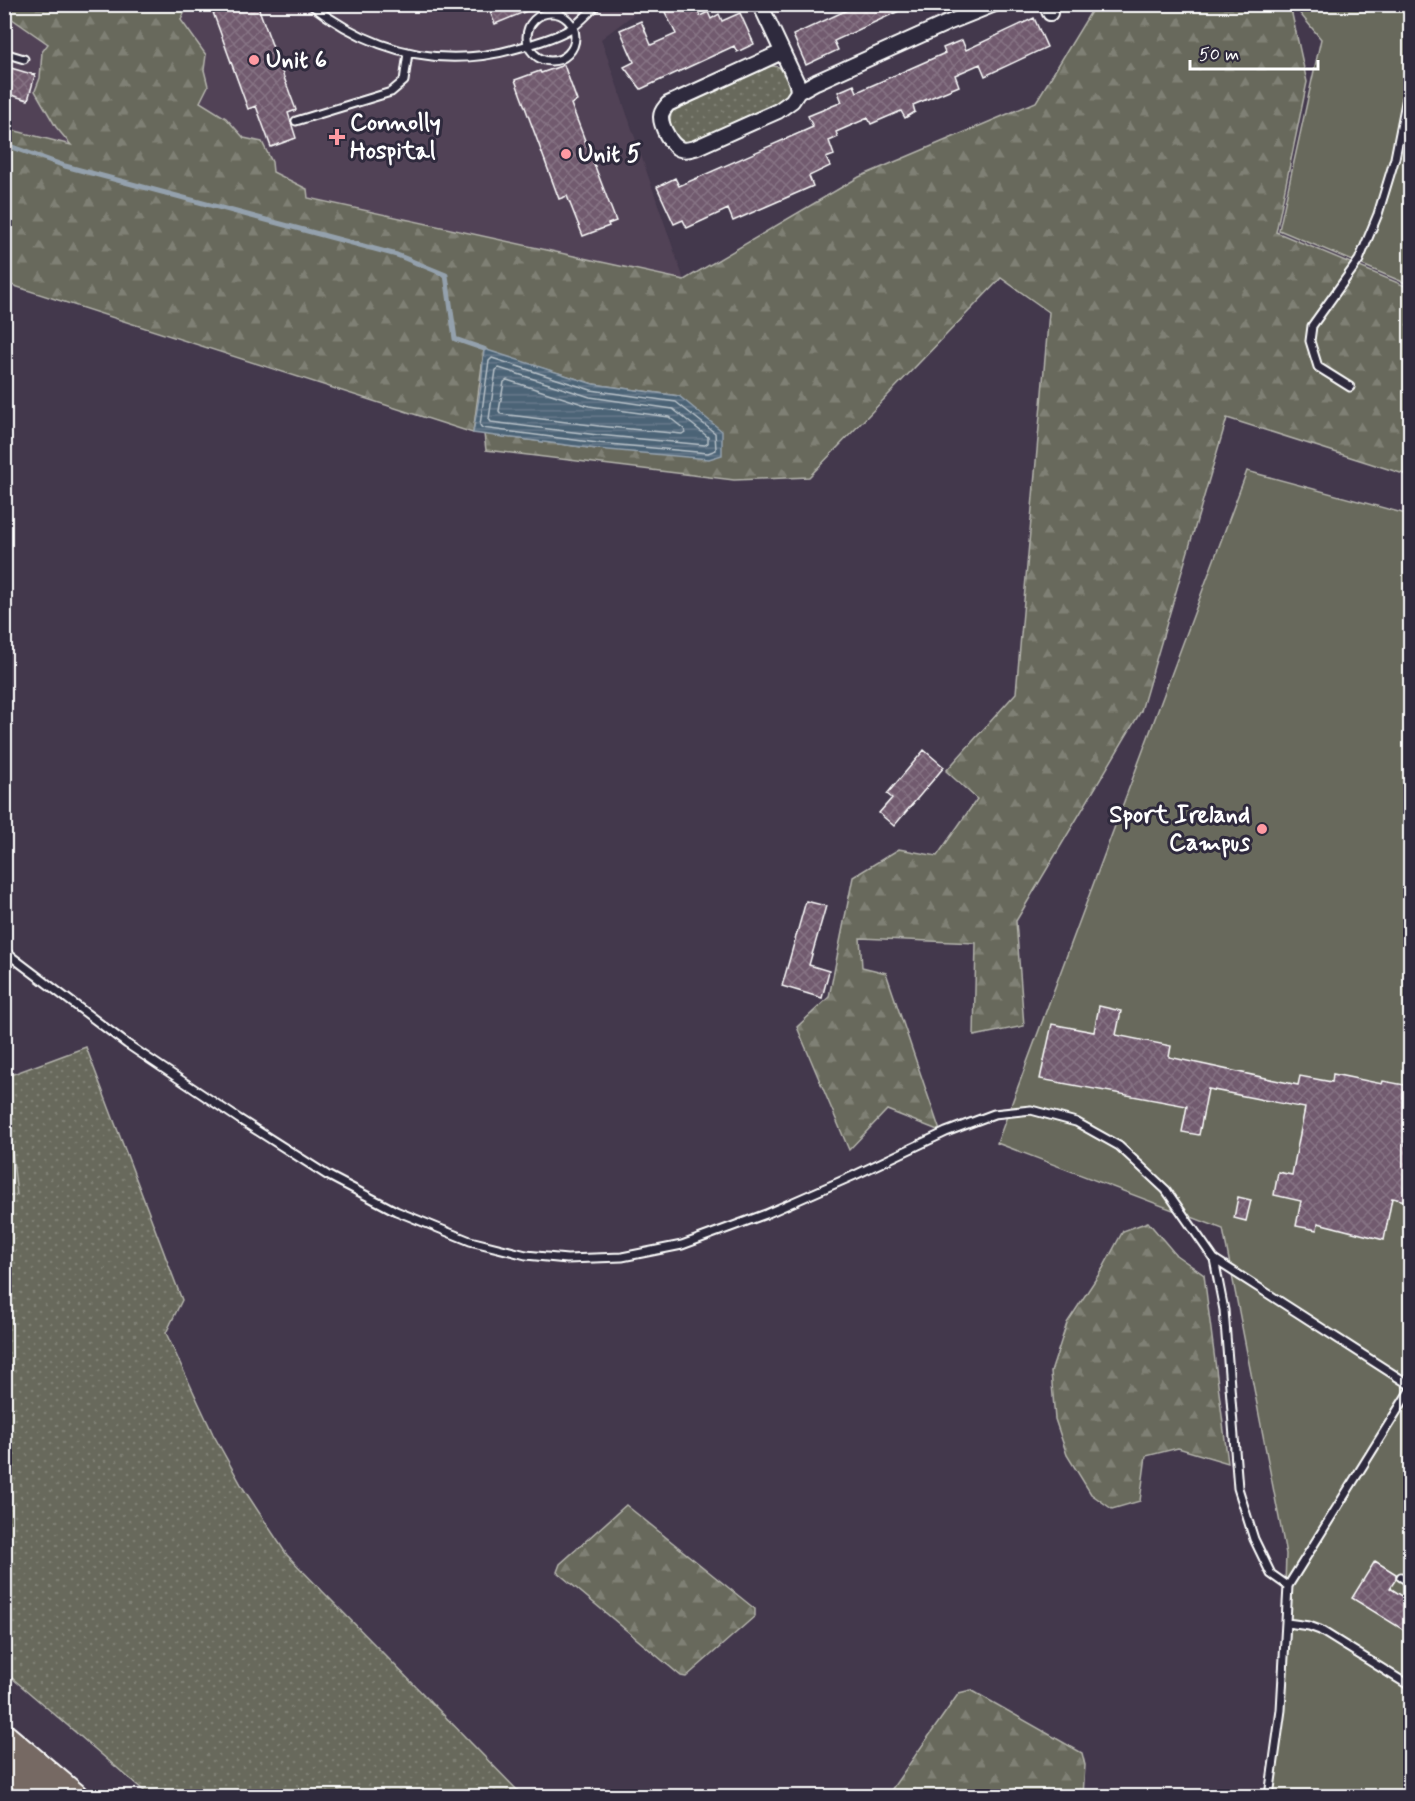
<svg xmlns="http://www.w3.org/2000/svg" width="1415" height="1801" font-family="Mynerve,sans-serif">
	<style>
		.built { fill: #514256 }
		.green { fill: url(#green-dots); stroke: #b4b4ad; stroke-width: 1.5 }
		.forest { fill: url(#forest-firs); stroke: #b4b4ad; stroke-width: 1.5 }
		.cemetery { fill: url(#cemetery-stones); stroke: #b4b4ad; stroke-width: 1.5 }
		.pitch { fill: #68695b; stroke: #b4b4ad; stroke-width: 1.5 }
		.water { fill: url(#water-rules); stroke: #94a1ad; stroke-width: 1.5 }
		.lines { fill: none; stroke-linecap: round; stroke-linejoin: round }
		.shore { stroke: #b7c1c8; stroke-width: 1.5 }
		.stream { stroke: #94a1ad; stroke-width: 5 }
		.building { fill: url(#building-cross-hatch); stroke: #fff; stroke-width: 1.5 }
		.service-casing { stroke: #fff; stroke-width: 11 }
		.minor-casing { stroke: #fff; stroke-width: 18 }
		.motorway-casing { stroke: #fff; stroke-width: 30 }
		.service { stroke: #2f2a3d; stroke-width: 7 }
		.minor { stroke: #2f2a3d; stroke-width: 14 }
		.motorway { stroke: #766964; stroke-width: 26 }
		.poi-dot { fill: #ff9aa2; stroke: #2f2a3d; stroke-width: 2 }
		.labels { text-anchor: middle; dominant-baseline: central; stroke-width: 6; stroke-linejoin: round; paint-order: stroke }
		.poi-label { font-size: 24px; font-weight: bold; fill: #fff; stroke: #2f2a3d; text-anchor: start }
	</style>
	<defs>
		<pattern id="green-dots" width="8" height="8" patternUnits="userSpaceOnUse" patternTransform="scale(1.5)"><rect width="8" height="8" fill="#68695b"/><path d="M2 2h.1M6 6h.1" fill="none" stroke="#7f8074" stroke-width="1.8" stroke-linecap="round"/></pattern>
		<pattern id="forest-firs" width="22" height="20" patternUnits="userSpaceOnUse" patternTransform="scale(1.5)"><rect width="22" height="20" fill="#68695b"/><path d="M5 1l3.5 6h-7zM16 11l3.5 6h-7z" fill="#7f8074"/></pattern>
		<pattern id="cemetery-stones" width="16" height="16" patternUnits="userSpaceOnUse" patternTransform="scale(1.5)"><rect width="16" height="16" fill="#68695b"/><path d="M2 7V4a2 2 0 0 1 4 0v3zM10 15v-3a2 2 0 0 1 4 0v3z" fill="#7f8074"/></pattern>
		<pattern id="water-rules" width="6" height="5" patternUnits="userSpaceOnUse" patternTransform="scale(1.5)"><rect width="6" height="5" fill="#4c6376"/><path d="M0 2.5h6" fill="none" stroke="#677a8b"/></pattern>
		<pattern id="building-cross-hatch" width="8" height="8" patternUnits="userSpaceOnUse" patternTransform="scale(1.5)"><rect width="8" height="8" fill="#715a6e"/><path d="M0 0l8 8M0 8l8-8" fill="none" stroke="#867384"/></pattern>
	</defs>
	<rect width="100%" height="100%" fill="#43384c"/>
	<filter id="ink" filterUnits="userSpaceOnUse"><feTurbulence type="fractalNoise" baseFrequency=".0167" numOctaves="2"/><feDisplacementMap in="SourceGraphic" scale="12" xChannelSelector="R" yChannelSelector="G"/><feConvolveMatrix kernelMatrix="1 2 1 2 8 2 1 2 1" color-interpolation-filters="sRGB"/></filter>
	<g filter="url(#ink)">
		<path class="built" d="M 4,5 L 646,5 L 601,39 L 684,280 L 540,269 L 5,128 Z"/>
		<path class="green" d="M 767,65 L 779,67 L 786,76 L 790,91 L 783,100 L 695,141 L 688,143 C 672,139 665,120 675,107 Z
			M 86,1047 L 182,1300 L 166,1333 L 213,1434 L 243,1488 L 287,1555 L 523,1796 L 150,1796 L 5,1672 L 5,1077 Z"/>
		<path class="forest" d="M 6,5 L 188,5 L 181,20 L 206,55 L 204,70 L 208,86 L 200,102 L 226,118 L 244,138 L 262,142 L 272,162 L 273,172 L 307,189 L 308,198 L 684,280 L 859,177 L 1036,102 L 1095,5 L 1290,5 L 1307,82 L 1276,232 L 1410,288 L 1410,476 L 1227,418 L 1141,711 L 1016,921 L 1024,1026 L 974,1036 L 976,943 L 860,938 L 862,967 L 886,973 L 940,1131 L 887,1110 L 849,1150 L 797,1027 L 829,997 L 853,877 L 899,849 L 937,856 L 977,799 L 946,771 L 1016,693 L 1049,312 L 1001,278 L 809,477 L 734,480 L 486,450 L 484,434 L 597,449 L 679,396 L 593,384 L 484,350 L 473,433 L 5,283 L 4,128 L 71,145 L 56,127 L 35,91 L 40,78 L 42,52 L 48,44 L 5,14 Z
			M 1148,1222 L 1176,1255 L 1204,1275 L 1228,1463 L 1178,1448 L 1146,1456 L 1140,1501 L 1112,1509 L 1091,1494 L 1067,1455 L 1055,1419 L 1051,1372 L 1067,1323 L 1103,1268 L 1123,1231 Z
			M 626,1505 L 755,1609 L 755,1616 L 686,1677 L 681,1676 L 557,1572 L 560,1564 Z
			M 971,1690 L 1082,1753 L 1085,1765 L 1083,1796 L 887,1796 L 959,1693 Z"/>
		<path class="cemetery" d="M 5,1131 L 12,1151 L 17,1195 L 5,1197 Z"/>
		<path class="pitch" d="M 1293,5 L 1410,5 L 1410,285 L 1279,230 L 1321,39 Z
			M 1247,471 L 1410,515 L 1410,1796 L 1266,1796 L 1282,1679 L 1286,1554 L 1223,1229 L 997,1143 Z"/>
		<path class="water" d="M 484,349 L 593,384 L 679,396 L 722,431 L 722,455 L 709,459 L 597,449 L 473,433 L 481,386 Z"/>
		<g class="lines">
			<path class="shore" d="M 492,358 L 591,390 L 676,402 L 715,433 L 716,450 L 708,453 L 598,443 L 482,428 L 480,425 L 489,361 Z
				M 499,368 L 590,397 L 673,409 L 708,437 L 708,443 L 705,445 L 598,435 L 491,422 L 489,419 L 496,370 Z
				M 507,380 L 589,406 L 669,417 L 684,429 L 685,432 L 682,434 L 599,426 L 501,414 L 499,411 L 504,382 Z"/>
			<path class="stream" d="M 4,144 L 65,166 L 397,255 L 446,275 L 455,339 L 484,349"/>
		</g>
		<path class="building" d="M 210,4 L 257,4 L 296,110 L 288,113 L 296,138 L 271,147 L 256,106 L 248,109 Z
			M 487,4 L 539,4 L 539,6 L 495,24 Z
			M 682,4 L 695,4 L 700,16 L 708,12 L 711,19 L 719,14 L 722,21 L 740,13 L 754,44 L 737,52 L 734,46 L 641,89 L 624,67 L 634,62 L 620,30 L 641,21 L 651,45 L 676,34 L 665,12 Z
			M 860,4 L 914,4 L 834,41 L 838,50 L 806,65 L 793,35 Z
			M 1034,18 L 1047,47 L 985,76 L 980,64 L 955,75 L 959,86 L 913,105 L 915,112 L 905,118 L 901,111 L 871,124 L 868,118 L 836,132 L 838,137 L 829,141 L 834,155 L 826,158 L 830,166 L 809,176 L 813,186 L 733,221 L 728,209 L 687,228 L 683,220 L 674,224 L 657,187 L 675,178 L 679,186 L 813,127 L 808,116 L 842,102 L 838,92 L 854,85 L 857,92 L 945,53 L 943,48 L 962,40 L 966,50 Z
			M 564,65 L 577,101 L 571,104 L 616,221 L 608,224 L 609,226 L 583,236 L 567,196 L 559,199 L 515,80 L 540,71 L 541,73 Z
			M 4,66 L 35,75 L 28,100 L 4,93 Z
			M 924,750 L 944,767 L 894,826 L 879,813 L 892,798 L 887,794 Z
			M 806,901 L 826,906 L 809,965 L 829,971 L 822,998 L 782,986 Z
			M 1099,1006 L 1121,1011 L 1116,1035 L 1171,1046 L 1169,1057 L 1298,1085 L 1300,1076 L 1332,1082 L 1333,1074 L 1382,1084 L 1383,1081 L 1405,1085 L 1403,1098 L 1410,1100 L 1410,1114 L 1405,1145 L 1410,1145 L 1410,1202 L 1392,1198 L 1384,1240 L 1318,1223 L 1317,1230 L 1296,1226 L 1301,1201 L 1274,1195 L 1278,1172 L 1292,1175 L 1305,1108 L 1208,1089 L 1199,1135 L 1182,1132 L 1187,1106 L 1040,1079 L 1052,1024 L 1094,1032 Z
			M 1238,1197 L 1251,1200 L 1246,1221 L 1234,1218 Z
			M 1375,1561 L 1396,1574 L 1396,1579 L 1390,1588 L 1410,1601 L 1410,1634 L 1352,1598 Z"/>
		<g class="lines">
			<g class="service-casing">
				<path id="service" d="M 310,4 C 373,53 441,70 518,48 C 536,43 554,38 570,29 C 580,23 589,12 598,4
					M527 37a24 24 0 1 1 48 0a24 24 0 1 1-48 0Z
					M 4,53 L 24,59
					M 296,121 L 391,92 L 404,81 L 408,53
					M 1350,387 L 1318,367 L 1310,341 L 1312,326 L 1359,260 L 1378,214 L 1395,158 L 1410,82
					M 4,951 L 127,1044 L 239,1119 L 327,1175 L 396,1211 L 470,1241 L 526,1255 L 567,1259 L 622,1257 L 682,1245 L 766,1214 L 855,1175 L 946,1132 L 994,1114 L 1031,1110 L 1076,1122 L 1119,1146 L 1166,1190 L 1214,1259 L 1224,1310 L 1238,1488 L 1254,1539 L 1271,1574 L 1288,1586
					M 1214,1259 L 1410,1385
					M 1401,1577 L 1410,1582
					M 1287,1623 L 1309,1626 L 1320,1630 L 1407,1684 L 1410,1678
					M 1269,1796 L 1281,1710 L 1288,1586 L 1410,1390"/>
			</g>
			<g class="minor-casing">
				<path id="minor" d="M 760,4 L 797,83 L 798,92
					M 1046,4 L 1050,13
					M 782,52 L 668,104 C 665,108 661,111 661,117 C 661,126 671,146 680,149 C 685,151 690,149 695,148 L 778,111 L 792,101 L 798,92 L 816,82 L 945,24 L 995,4"/>
			</g>
			<g class="motorway-casing">
				<path id="motorway" d="M 4,1737 L 74,1796
					M 4,1763 L 43,1796"/>
			</g>
			<use href="#service" class="service"/>
			<use href="#minor" class="minor"/>
			<use href="#motorway" class="motorway"/>
		</g>
	</g>
	<g class="poi-dot">
		<circle cx="254" cy="60" r="6"/>
		<path d="M334 128h6v6h6v6h-6v6h-6v-6h-6v-6h6z"/>
		<circle cx="566" cy="154" r="6"/>
		<circle cx="1262" cy="829" r="6"/>
	</g>
	<g class="labels">
		<g class="poi-label">
			<text x="266" y="60">Unit 6</text>
			<text x="350" y="123">Connolly<tspan x="350" dy="28">Hospital</tspan></text>
			<text x="578" y="154">Unit 5</text>
			<text x="1250" y="815" text-anchor="end">Sport Ireland<tspan x="1250" dy="28">Campus</tspan></text>
		</g>
	</g>
	<rect width="1415" height="1801" fill="none" stroke="#2f2a3d" stroke-width="24"/>
	<rect x="12" y="12" width="1391" height="1777" fill="none" stroke="#fff" stroke-width="2" filter="url(#ink)"/>
	<path d="M1190 60v9h128v-9" fill="none" stroke="#ffffff" stroke-width="3"/>
	<text x="1199" y="60" font-size="18" fill="#ffffff" stroke="#2f2a3d" stroke-width="4.5" paint-order="stroke">50 m</text>
</svg>
